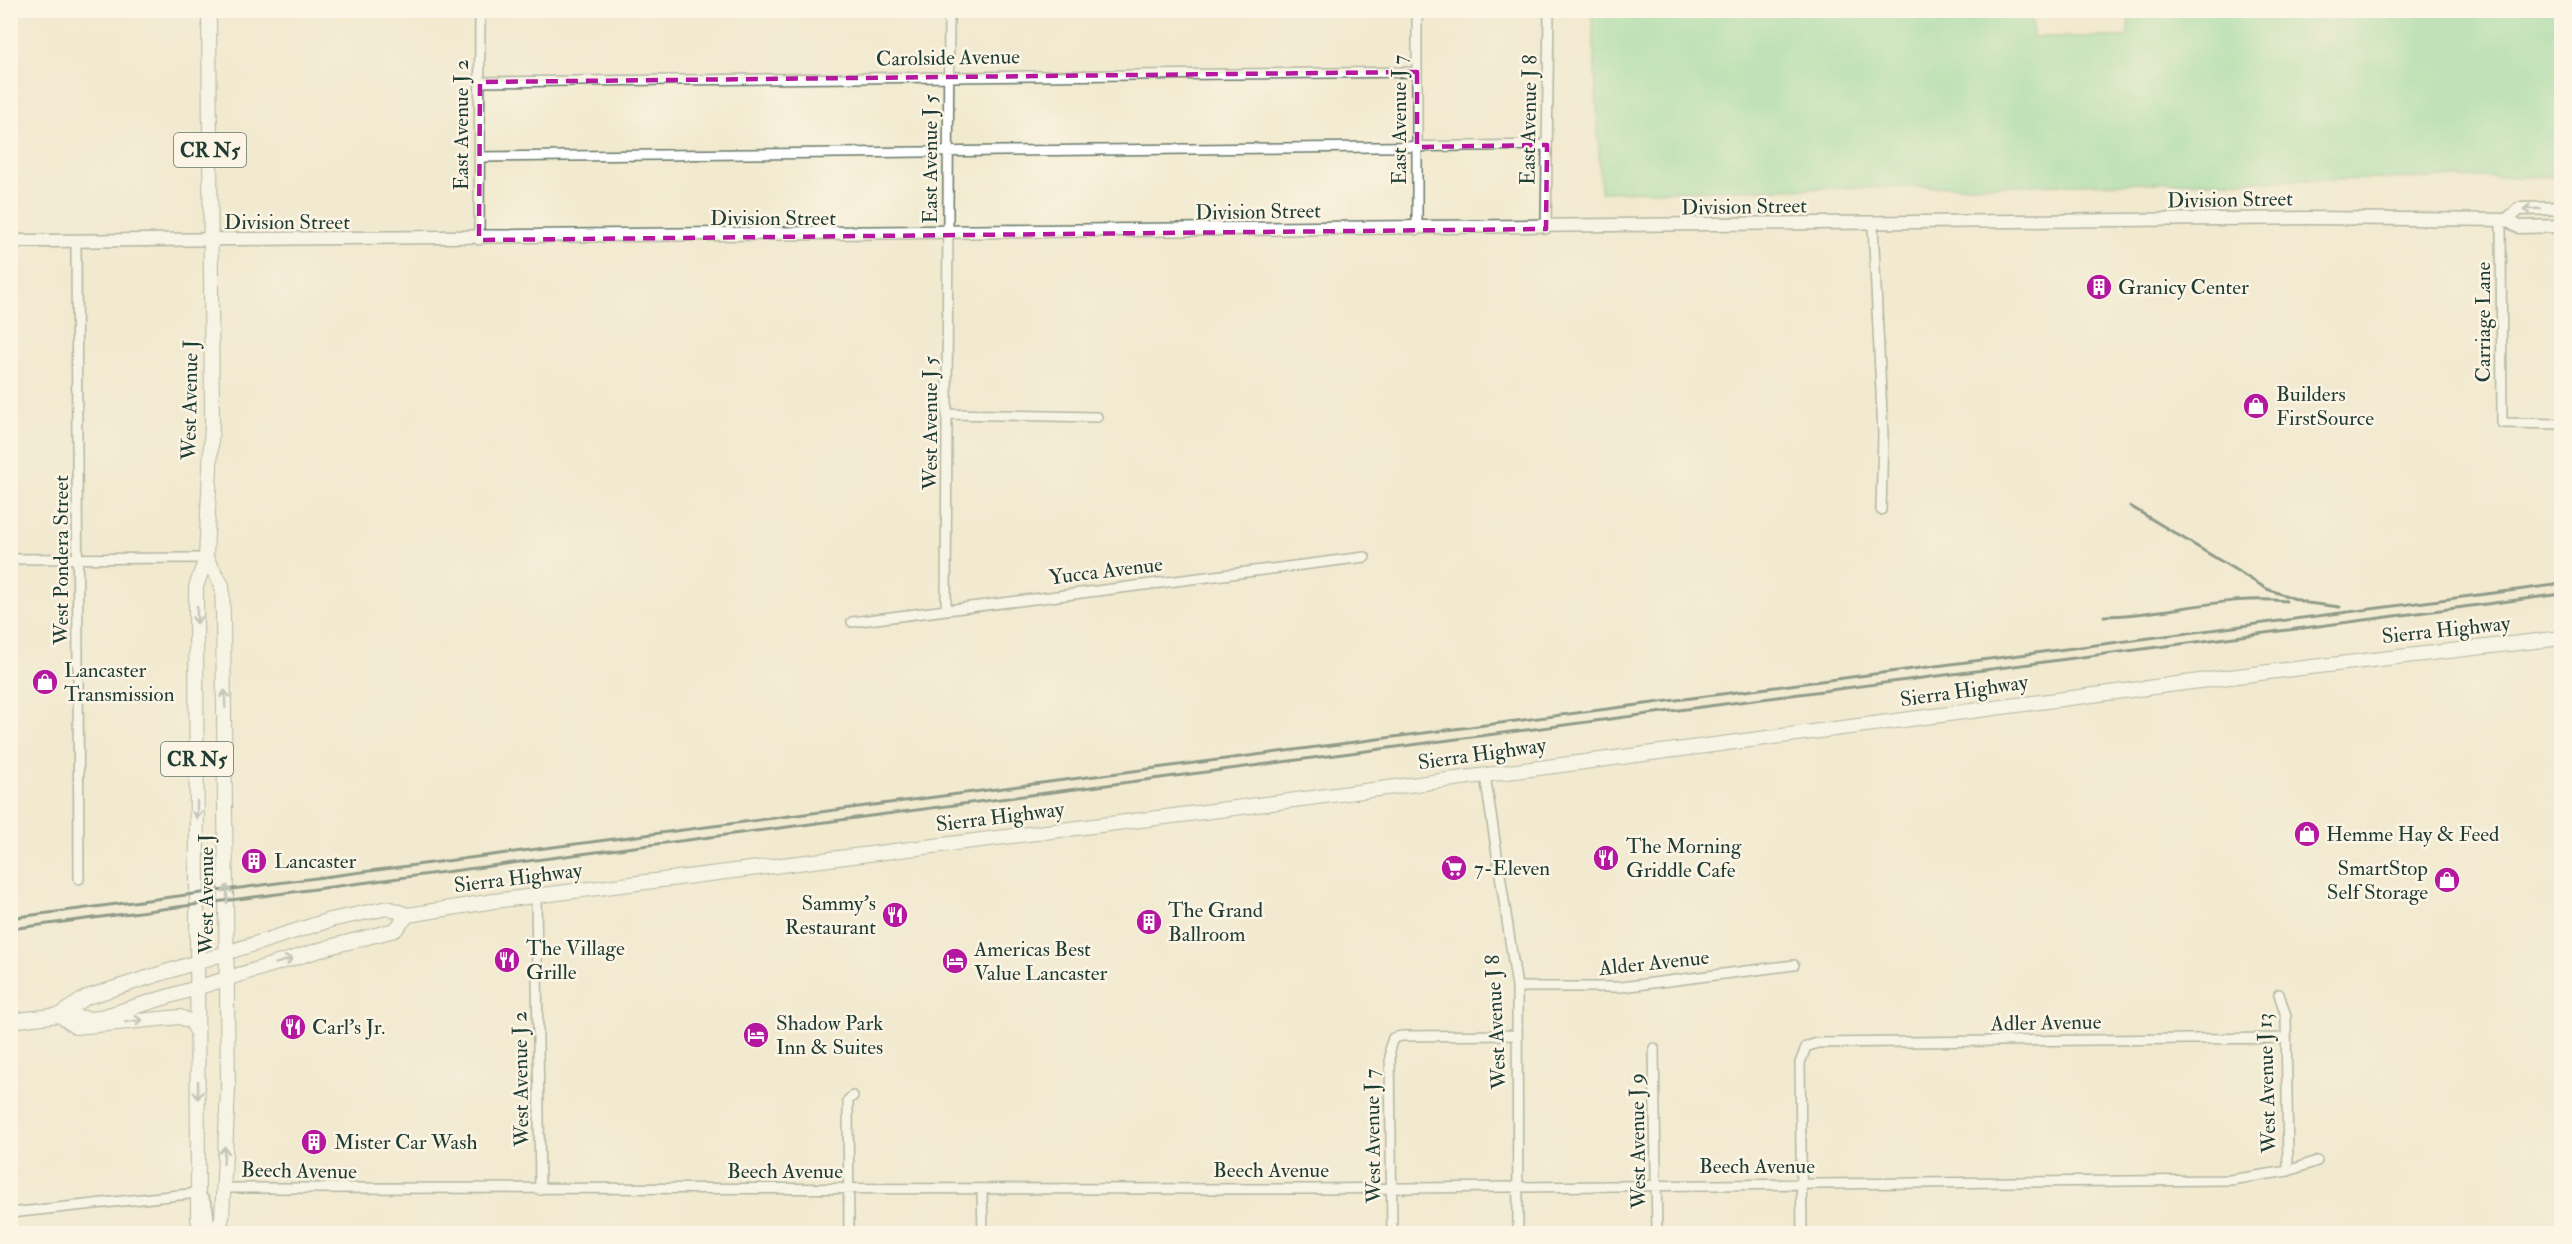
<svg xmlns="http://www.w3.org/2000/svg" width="2572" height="1244" font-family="'IM FELL Double Pica',serif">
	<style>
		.green { fill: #88da9b; stroke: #548c68; stroke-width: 1.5 }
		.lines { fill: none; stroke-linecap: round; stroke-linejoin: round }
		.street-casing { stroke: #687a6a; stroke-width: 12 }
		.secondary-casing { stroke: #687a6a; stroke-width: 15 }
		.primary-casing { stroke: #687a6a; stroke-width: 16 }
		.street { stroke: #fff; stroke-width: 9 }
		.secondary { stroke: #fff; stroke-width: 12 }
		.primary { stroke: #fff; stroke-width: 14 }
		.rail { stroke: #1f3d34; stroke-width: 3 }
		.oneway { stroke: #8f9e9a }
		.marked { fill: none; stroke: #b5179e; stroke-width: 4.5; stroke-dasharray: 12 8; stroke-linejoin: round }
		.labels { text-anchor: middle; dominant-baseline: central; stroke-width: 5; stroke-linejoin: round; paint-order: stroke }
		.shield { fill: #fcf5e5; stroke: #617469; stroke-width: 1.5 }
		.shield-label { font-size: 20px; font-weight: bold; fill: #1f3d34 }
		.street-label { font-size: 21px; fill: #1f3d34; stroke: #fcf5e5 }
		.poi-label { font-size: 21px; fill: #1f3d34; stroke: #fcf5e5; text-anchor: start }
	</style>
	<rect width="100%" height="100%" fill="#fcf5e5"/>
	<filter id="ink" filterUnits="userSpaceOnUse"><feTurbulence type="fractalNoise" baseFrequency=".0167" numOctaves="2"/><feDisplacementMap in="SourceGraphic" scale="12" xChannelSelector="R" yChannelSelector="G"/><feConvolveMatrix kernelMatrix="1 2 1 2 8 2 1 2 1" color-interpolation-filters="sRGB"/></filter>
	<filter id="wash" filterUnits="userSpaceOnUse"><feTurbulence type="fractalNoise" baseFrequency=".008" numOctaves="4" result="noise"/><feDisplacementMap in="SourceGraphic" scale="24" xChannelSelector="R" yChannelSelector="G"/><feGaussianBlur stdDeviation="1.35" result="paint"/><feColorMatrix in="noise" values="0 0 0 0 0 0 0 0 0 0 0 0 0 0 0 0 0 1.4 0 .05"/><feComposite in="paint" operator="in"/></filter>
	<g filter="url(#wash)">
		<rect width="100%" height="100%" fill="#f1eacf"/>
		<path class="green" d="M 1592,11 L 2032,11 L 2033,37 L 2127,37 L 2130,11 L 2561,11 L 2561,176 L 1601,192 Z"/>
	</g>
	<g filter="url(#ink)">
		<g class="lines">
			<g class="street-casing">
				<path id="street" d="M 198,10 L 209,17
					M 480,82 L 1417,72
					M 479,157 L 1547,145
					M 2501,220 L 2502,423 L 2562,424
					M 1873,225 L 1883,434 L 1881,510
					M 1546,229 L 1549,10
					M 1417,230 L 1417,10
					M 479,240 L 480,10
					M 76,241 L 79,879
					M 949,414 L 1097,417
					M 10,559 L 206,558
					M 946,610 L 949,10
					M 852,622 L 1365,557
					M 1485,775 L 1517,987 L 1518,1234
					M 536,895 L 540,1190
					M 1517,987 L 1621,987 L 1794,965
					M 2279,994 L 2286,1016 L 2288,1171
					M 1654,1048 L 1657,1234
					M 223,1188 L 1314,1189 L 2230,1180 L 2288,1171 L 2317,1161
					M 982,1189 L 983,1234
					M 10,1213 L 198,1193 C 211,1203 209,1219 209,1234
					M 849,1234 L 848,1100 L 853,1096
					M 1392,1234 L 1390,1047 L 1393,1038 L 1402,1036 L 1517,1035
					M 1802,1234 L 1800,1063 L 1806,1047 L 1817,1043 L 2286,1038"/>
			</g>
			<g class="secondary-casing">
				<path id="secondary" d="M 2507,220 L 2519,209 L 2562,208
					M 10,241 C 777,240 1544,229 2310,218 L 2507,220 L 2519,227 L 2562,226"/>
			</g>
			<g class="primary-casing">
				<path id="primary" d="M 206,558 L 222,585 L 223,616 L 228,1090 L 222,1218 L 216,1234
					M 59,1015 L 87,997 L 330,920 L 388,908 L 408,915 L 494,901 L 1189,814 L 2268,672 L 2562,638
					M 61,1016 L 76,1027 L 180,1017 L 192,1022 L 197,1032
					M 10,1021 L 59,1015 L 92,1019 L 108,1015 L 333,946 L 395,930 L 408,915
					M 203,1234 L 198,1219 L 196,587 L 206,558 L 212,421 L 209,10"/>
			</g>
			<use href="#street" class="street"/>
			<use href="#secondary" class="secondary"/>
			<use href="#primary" class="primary"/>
			<path class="rail" d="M 2130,506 L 2267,589 L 2307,603 L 2340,607
				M 2104,616 C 2165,616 2226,594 2286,601
				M 10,918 L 2562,584
				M 10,929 L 2562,594"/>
		</g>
		<defs><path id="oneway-shaft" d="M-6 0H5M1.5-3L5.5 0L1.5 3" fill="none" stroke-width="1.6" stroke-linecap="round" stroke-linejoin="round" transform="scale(1.5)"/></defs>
		<g class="oneway">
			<use href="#oneway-shaft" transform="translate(2532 209) rotate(178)"/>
			<use href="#oneway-shaft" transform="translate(197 615) rotate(90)"/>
			<use href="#oneway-shaft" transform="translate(225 699) rotate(-92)"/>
			<use href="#oneway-shaft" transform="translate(197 810) rotate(90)"/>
			<use href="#oneway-shaft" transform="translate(227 894) rotate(-91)"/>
			<use href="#oneway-shaft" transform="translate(284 961) rotate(-17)"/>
			<use href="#oneway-shaft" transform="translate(134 1021) rotate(-7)"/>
			<use href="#oneway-shaft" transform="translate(198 1090) rotate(90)"/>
			<use href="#oneway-shaft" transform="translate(224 1155) rotate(-87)"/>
		</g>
	</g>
	<path d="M0 0H2572V1244H0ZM 1417,72 L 1417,147 L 1547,145 L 1546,229 L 479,240 L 480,82 Z" fill="#f1eacf" fill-opacity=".55" fill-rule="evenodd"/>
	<path class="marked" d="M 1417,72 L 1417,147 L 1547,145 L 1546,229 L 479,240 L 480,82 Z"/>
	<defs>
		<g id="building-disc" transform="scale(1.35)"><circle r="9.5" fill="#b5179e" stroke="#fcf5e5"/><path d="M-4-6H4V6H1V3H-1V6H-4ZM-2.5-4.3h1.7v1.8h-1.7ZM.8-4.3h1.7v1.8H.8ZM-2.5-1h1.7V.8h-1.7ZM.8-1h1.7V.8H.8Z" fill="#fff"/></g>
		<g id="shop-disc" transform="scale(1.35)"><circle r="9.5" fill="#b5179e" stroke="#fcf5e5"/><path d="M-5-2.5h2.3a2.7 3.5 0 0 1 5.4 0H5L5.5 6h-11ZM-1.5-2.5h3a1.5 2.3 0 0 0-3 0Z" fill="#fff"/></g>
		<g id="restaurant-disc" transform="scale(1.35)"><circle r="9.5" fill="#b5179e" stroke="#fcf5e5"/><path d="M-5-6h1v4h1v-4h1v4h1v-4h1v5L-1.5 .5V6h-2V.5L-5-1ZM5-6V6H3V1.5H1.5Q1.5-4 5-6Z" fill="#fff"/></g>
		<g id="supermarket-disc" transform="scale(1.35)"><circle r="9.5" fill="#b5179e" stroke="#fcf5e5"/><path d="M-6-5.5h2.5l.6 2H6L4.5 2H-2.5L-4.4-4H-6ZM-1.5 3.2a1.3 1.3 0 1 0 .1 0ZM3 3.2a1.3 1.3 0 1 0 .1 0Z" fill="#fff"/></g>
		<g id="hotel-disc" transform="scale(1.35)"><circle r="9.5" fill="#b5179e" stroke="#fcf5e5"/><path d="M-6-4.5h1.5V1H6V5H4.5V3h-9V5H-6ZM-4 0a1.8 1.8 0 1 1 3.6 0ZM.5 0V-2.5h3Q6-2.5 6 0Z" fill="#fff"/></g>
	</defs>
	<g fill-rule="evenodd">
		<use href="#building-disc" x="2099" y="287"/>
		<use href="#shop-disc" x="2256" y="406"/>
		<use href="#shop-disc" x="45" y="682"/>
		<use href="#shop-disc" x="2307" y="834"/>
		<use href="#restaurant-disc" x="1606" y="858"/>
		<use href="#building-disc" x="254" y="861"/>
		<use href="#supermarket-disc" x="1454" y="868"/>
		<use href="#shop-disc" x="2447" y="880"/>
		<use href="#restaurant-disc" x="895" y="915"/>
		<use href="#building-disc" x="1149" y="922"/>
		<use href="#restaurant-disc" x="507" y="960"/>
		<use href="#hotel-disc" x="955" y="961"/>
		<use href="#restaurant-disc" x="293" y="1027"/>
		<use href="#hotel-disc" x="756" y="1035"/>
		<use href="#building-disc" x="314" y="1142"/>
	</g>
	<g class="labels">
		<g class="shield">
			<rect x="174" y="133" width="72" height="34" rx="4.5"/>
			<rect x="161" y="742" width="72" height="34" rx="4.5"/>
		</g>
		<g class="shield-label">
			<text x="210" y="150">CR N5</text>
			<text x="197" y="759">CR N5</text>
		</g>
		<g class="street-label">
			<text transform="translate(948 58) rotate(-1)">Carolside Avenue</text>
			<text transform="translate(1399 120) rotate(-90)">East Avenue J 7</text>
			<text transform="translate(1529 120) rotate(-89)">East Avenue J 8</text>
			<text transform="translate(461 125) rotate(-90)">East Avenue J 2</text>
			<text transform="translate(930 159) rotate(-90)">East Avenue J 5</text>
			<text transform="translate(2230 200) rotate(-1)">Division Street</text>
			<text transform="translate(1744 207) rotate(-1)">Division Street</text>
			<text transform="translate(1258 212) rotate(-1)">Division Street</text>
			<text x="773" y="218">Division Street</text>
			<text x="287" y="222">Division Street</text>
			<text transform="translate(2483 322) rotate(-90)">Carriage Lane</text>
			<text transform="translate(190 400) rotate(-89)">West Avenue J</text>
			<text transform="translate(930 423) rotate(-90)">West Avenue J 5</text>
			<text transform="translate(61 560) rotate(-90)">West Pondera Street</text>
			<text transform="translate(1106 571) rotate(-7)">Yucca Avenue</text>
			<text transform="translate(2446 630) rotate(-6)">Sierra Highway</text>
			<text transform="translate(1964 691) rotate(-8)">Sierra Highway</text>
			<text transform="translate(1482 754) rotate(-8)">Sierra Highway</text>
			<text transform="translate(1000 817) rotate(-7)">Sierra Highway</text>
			<text transform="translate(518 878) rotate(-7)">Sierra Highway</text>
			<text transform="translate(206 894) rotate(-90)">West Avenue J</text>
			<text transform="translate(1654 963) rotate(-6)">Alder Avenue</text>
			<text transform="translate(1496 1022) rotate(-93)">West Avenue J 8</text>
			<text transform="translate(2046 1023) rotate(-1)">Adler Avenue</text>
			<text transform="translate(521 1079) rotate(-91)">West Avenue J 2</text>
			<text transform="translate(2267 1083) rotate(-92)">West Avenue J 13</text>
			<text transform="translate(1373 1136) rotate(-91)">West Avenue J 7</text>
			<text transform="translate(1638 1141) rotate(-91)">West Avenue J 9</text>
			<text x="1757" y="1166">Beech Avenue</text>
			<text x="1271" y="1170">Beech Avenue</text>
			<text transform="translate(299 1171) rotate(1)">Beech Avenue</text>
			<text x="785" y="1171">Beech Avenue</text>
		</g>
		<g class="poi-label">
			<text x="2118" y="287">Granicy Center</text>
			<text x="2276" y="394">Builders<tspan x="2276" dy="24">FirstSource</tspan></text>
			<text x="64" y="670">Lancaster<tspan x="64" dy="24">Transmission</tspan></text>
			<text x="2326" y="834">Hemme Hay &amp; Feed</text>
			<text x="1626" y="846">The Morning<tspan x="1626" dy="24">Griddle Cafe</tspan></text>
			<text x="274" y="861">Lancaster</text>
			<text x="1474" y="868">7-Eleven</text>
			<text x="2428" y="868" text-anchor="end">SmartStop<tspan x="2428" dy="24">Self Storage</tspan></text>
			<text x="876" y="903" text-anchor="end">Sammy's<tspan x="876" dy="24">Restaurant</tspan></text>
			<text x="1168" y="910">The Grand<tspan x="1168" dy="24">Ballroom</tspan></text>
			<text x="526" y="948">The Village<tspan x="526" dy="24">Grille</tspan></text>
			<text x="974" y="949">Americas Best<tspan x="974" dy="24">Value Lancaster</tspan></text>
			<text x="776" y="1023">Shadow Park<tspan x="776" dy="24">Inn &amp; Suites</tspan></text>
			<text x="312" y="1027">Carl's Jr.</text>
			<text x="334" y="1142">Mister Car Wash</text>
		</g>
	</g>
	<rect width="2572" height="1244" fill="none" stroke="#fcf5e5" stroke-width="36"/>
</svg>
